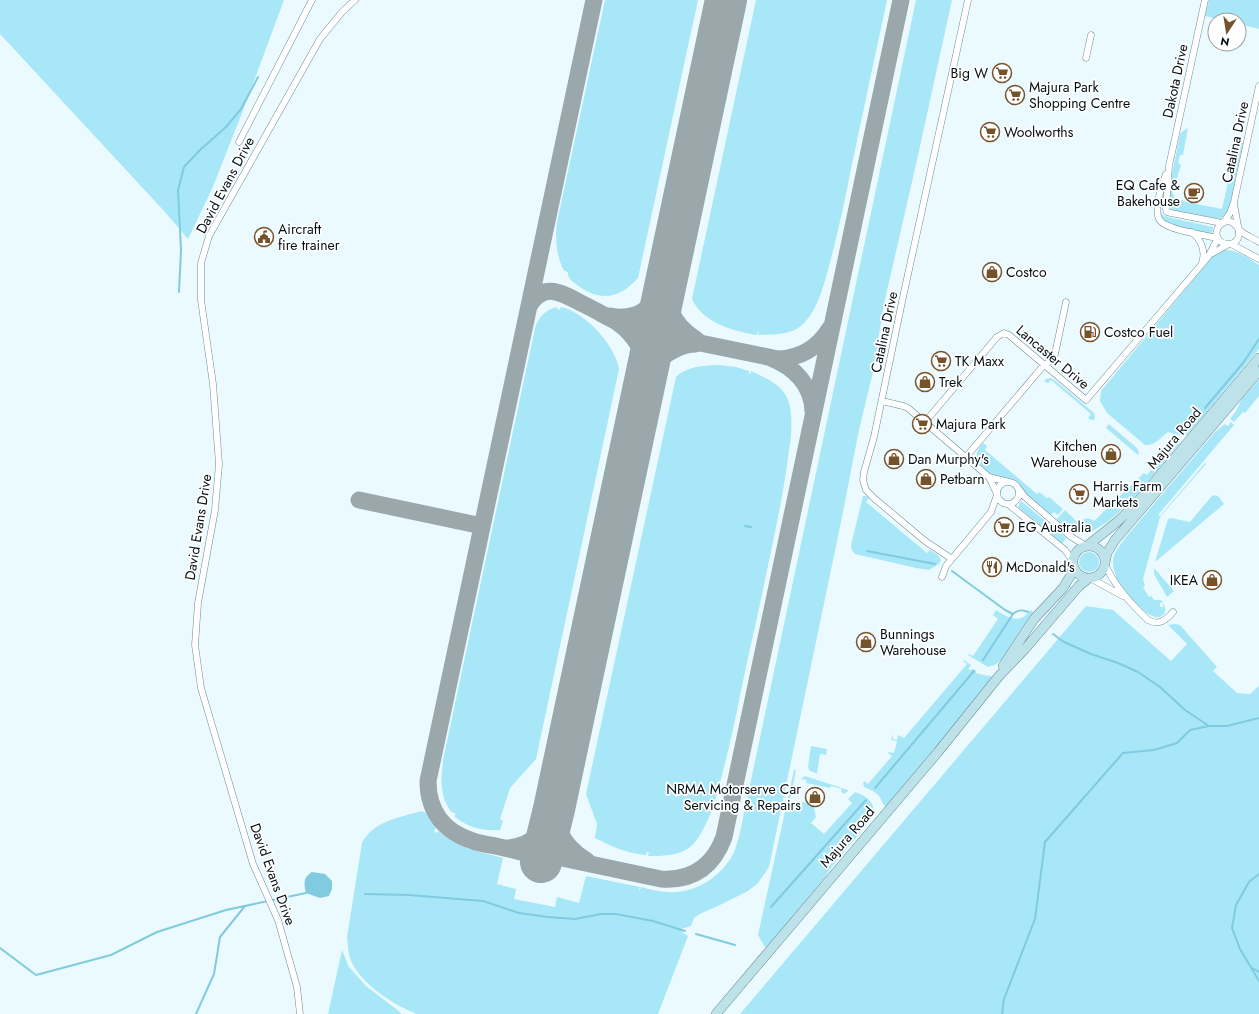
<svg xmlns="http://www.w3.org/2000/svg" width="1259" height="1014" font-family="Jost,sans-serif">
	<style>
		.green { fill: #a8e7f8 }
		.water { fill: #80cbe0 }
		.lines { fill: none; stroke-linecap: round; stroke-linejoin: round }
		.stream { stroke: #80cbe0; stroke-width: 2 }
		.taxiway { stroke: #9aa8ac; stroke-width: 17 }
		.runway { stroke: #9aa8ac; stroke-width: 42 }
		.street-casing { stroke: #6b8d96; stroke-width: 7 }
		.secondary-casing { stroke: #6b8d96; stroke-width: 10 }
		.street { stroke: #fff; stroke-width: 6 }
		.secondary { stroke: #bee2ea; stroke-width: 9 }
		.labels { text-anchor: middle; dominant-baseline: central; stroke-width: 3.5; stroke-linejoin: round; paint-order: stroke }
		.poi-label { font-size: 14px; fill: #040f13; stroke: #fff; text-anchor: start }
		.street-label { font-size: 14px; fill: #040f13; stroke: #fff }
	</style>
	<rect width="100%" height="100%" fill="#ebfafe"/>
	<path class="green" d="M 0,0 L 284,0 L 244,108 L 212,189 L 188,239 L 165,212 L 0,34 Z
		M 605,0 L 698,0 L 638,278 C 619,299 600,302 577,285 C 572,281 568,279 568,273 L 566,271 L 564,271 C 556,255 555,239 557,222 Z
		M 756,0 L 887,0 C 875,56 863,112 851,169 C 845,200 838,232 830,263 C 824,283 819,308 804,323 C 792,336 774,334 758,335 L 759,332 L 758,332 L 757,335 C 733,331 703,323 692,299 Z
		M 916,0 L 952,0 L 917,160 L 884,304 L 873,372 L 859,430 L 841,522 L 769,867 L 758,883 L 748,891 L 722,904 L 700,914 L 694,918 L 691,926 L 681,929 L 683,933 L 688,936 L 658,1014 L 417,1014 C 395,1006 361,984 351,961 C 348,953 348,945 347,937 L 362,843 C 373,821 401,817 422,811 L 426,813 L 436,828 L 434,831 L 436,833 L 438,831 C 458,849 478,851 503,858 L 497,884 L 516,889 L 514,899 L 555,907 L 557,897 L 579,903 L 586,876 L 640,887 L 639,890 L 640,890 L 641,887 C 652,890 664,893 675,892 C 699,891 724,874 734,852 C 736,847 737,842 739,837 Z
		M 1209,0 L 1259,0 L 1259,29 L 1239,24 L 1239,20 L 1221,20 L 1205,16 Z
		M 1188,128 L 1183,155 L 1180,155 L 1178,163 L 1181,165 L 1172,194 L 1174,195 L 1174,198 L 1186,202 L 1222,209 L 1229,178 L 1231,179 L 1235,163 L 1232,162 L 1237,142 L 1243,143 L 1229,209 L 1227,212 L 1221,219 L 1174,211 L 1169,207 L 1171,179 L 1180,134 L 1183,131 Z
		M 1161,212 L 1163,215 L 1167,217 L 1213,227 L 1212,233 C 1204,234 1171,226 1165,221 C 1163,219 1161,216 1160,213 Z
		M 1223,250 C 1237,249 1248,258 1259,265 L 1259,349 L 1188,434 L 1183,436 L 1168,432 C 1161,437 1155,446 1145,445 L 1107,413 L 1100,401 L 1101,391 L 1213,256 Z
		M 556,307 L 559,310 L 561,307 C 585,312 615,345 619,369 L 536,759 L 510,788 L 501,816 L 500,819 L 503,821 L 500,830 C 483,831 468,828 454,816 L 456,814 L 453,812 L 452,813 C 439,795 441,781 443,760 L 535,328 C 539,316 545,311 556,307 Z
		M 718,365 L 736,367 L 749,371 L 749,374 L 750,374 L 751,371 C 765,378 782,384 788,400 C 794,417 791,440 788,457 C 785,483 780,507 775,532 C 766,576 757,619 747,662 C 739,700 732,738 722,775 C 716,797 710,823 695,842 C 684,856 665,856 648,856 L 649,852 L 647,852 L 646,855 C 628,854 611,846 595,838 L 597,824 L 586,794 L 676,377 C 687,366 702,366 718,365 Z
		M 1051,378 L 1057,382 L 1094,413 L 1095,417 L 1094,420 L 1091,420 L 1088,418 L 1091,414 L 1051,380 L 1048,383 L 1044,381 L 1046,379 Z
		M 1259,380 L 1259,396 L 1245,413 L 1243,412 L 1234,422 L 1230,419 L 1236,411 L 1242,399 Z
		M 1231,422 L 1234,425 L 1158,515 L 1160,516 L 1205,463 L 1206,464 L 1160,517 L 1143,579 L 1145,586 L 1143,587 L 1149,597 L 1151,596 L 1154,600 L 1161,600 L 1163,603 L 1160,603 L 1160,607 L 1163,607 L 1163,603 C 1165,607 1167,611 1163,615 C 1151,627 1121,587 1114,578 L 1116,576 C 1109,558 1115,552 1126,537 L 1215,432 L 1225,424 L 1228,426 Z
		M 1109,424 L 1137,448 L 1139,452 L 1138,455 L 1106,428 Z
		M 983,443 L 987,446 L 985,450 L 1037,494 L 1039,492 L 1047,498 L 1049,497 L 1063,509 L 1058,515 L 1054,512 L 1051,515 C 1042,508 1033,501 1025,493 C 1021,489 1021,484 1016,481 C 1011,478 1006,480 1001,479 C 995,478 991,475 987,471 C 976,462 972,455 983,443 Z
		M 1174,443 L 1180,443 L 1132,500 L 1110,520 L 1090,533 L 1082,533 L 1075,530 L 1071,532 L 1056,520 L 1065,510 L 1079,524 C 1083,518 1088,517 1094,521 L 1144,473 L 1147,475 L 1171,444 Z
		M 1214,495 L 1218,496 L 1224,504 L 1155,562 L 1168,519 L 1171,518 L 1190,522 L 1211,497 Z
		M 863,496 L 866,496 L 869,498 L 866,502 L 927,553 L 930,550 L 938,555 L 941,560 L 939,564 L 929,570 L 916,568 L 855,554 L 852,550 L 851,545 Z
		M 1021,501 L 1066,538 L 1062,544 L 1018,507 Z
		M1079 562a10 10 0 1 1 20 0a10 10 0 1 1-20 0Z
		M 1154,568 L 1174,591 L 1167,597 L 1154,574 Z
		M 1086,606 L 1113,610 L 1171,661 L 1187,644 L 1168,625 L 1175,624 L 1180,625 L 1217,667 L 1213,671 L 1237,693 L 1250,694 L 1259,686 L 1259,1014 L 740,1014 Z
		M 996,610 C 1010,619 1020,624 1031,610 L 1033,612 L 1002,659 L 995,665 L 988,667 L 968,655 L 969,654 L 973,656 L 998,619 L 993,615 Z
		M 964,660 L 971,665 L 968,669 L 970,670 L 973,669 L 976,671 L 976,673 L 983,675 L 991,676 L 992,677 L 970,704 L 972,706 L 886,807 C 882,804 882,800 879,796 C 875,791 870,790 864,787 L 863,783 L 864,781 L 868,784 L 892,756 L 888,753 L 889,752 L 894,753 L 897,741 L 891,740 L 893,734 L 893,739 L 897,740 L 898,735 L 904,738 L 967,664 L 963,661 Z
		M 811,746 L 827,749 L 826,755 L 820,754 L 817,773 L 821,775 L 810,771 L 808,767 Z
		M 794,770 L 796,770 L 790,801 L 797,803 L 797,801 L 813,804 L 816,817 L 811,823 L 824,834 L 852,803 L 848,799 L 855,792 C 872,798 879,807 868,823 L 830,869 L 825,877 L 766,949 L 758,935 Z
		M 805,776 L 848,790 L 848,791 L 844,794 L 841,791 L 842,789 L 831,786 L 830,788 L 806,783 L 807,780 L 801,779 Z
		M 342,950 L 349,967 L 366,986 L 400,1012 L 401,1014 L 328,1014 Z"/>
	<path class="water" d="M 312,872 L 325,874 L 332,881 L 332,889 L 329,896 L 320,898 L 306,893 C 304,882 303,878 312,872 Z"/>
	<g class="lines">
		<path class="stream" d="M 179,292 L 181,250 L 178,190 L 184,167 L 200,150 L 226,127 L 241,109 L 258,77
			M 1205,408 L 1243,363 L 1259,339
			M 1184,433 L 1188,428
			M 745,526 L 751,527
			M 867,551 L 935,564
			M 952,571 L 1005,610 L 1013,614 C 1018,610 1022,609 1028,612
			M 1053,634 L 1064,642 L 1091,654 L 1118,663 L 1138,672 L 1160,687 L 1185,710 L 1209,726 L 1227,726 L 1259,718
			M 983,660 L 1013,614
			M 875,788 L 974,671
			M 1259,874 L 1249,882 L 1236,905 L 1232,928 L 1240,949 L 1259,981
			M 365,894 L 409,895 L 483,901 L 519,913 L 548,917 L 575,919 L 601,914 L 616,914 L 653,921 L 685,931
			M 771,907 L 866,800
			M 696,934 L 735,945
			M 0,948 L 36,975 L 111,955 L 157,932 L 226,910 L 306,893
			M 1252,968 L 1259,972
			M 196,1014 L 214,974 L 220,937 L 245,906
			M 1002,1014 L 1004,999 L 1035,919 L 1045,842 L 1123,753 L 1154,750 L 1177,743 L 1190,730 L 1209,726"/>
		<path class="taxiway" d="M 668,270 C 662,299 671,325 697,340
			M 529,306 C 544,280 563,294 583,304 C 595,310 606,316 617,322 C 635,335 647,354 645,377 C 645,383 643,390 641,396
			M 600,313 L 617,322 L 642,331 L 778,359 C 801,358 818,348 830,328
			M 610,316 C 639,322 654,306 666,282
			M 771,358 C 794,367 812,385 813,411
			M 633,434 C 640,404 643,363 676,349 C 682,346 689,344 696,344
			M 359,500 L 482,526
			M 558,790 C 554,824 557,842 587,861
			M 508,848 C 533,846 545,831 554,809
			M 543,854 L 661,879 C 692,881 713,867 724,837 L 901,0
			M 543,857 C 528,854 514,850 500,847 C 491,845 481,844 473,841 C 444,832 428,811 428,781 L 594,0"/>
		<path class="runway" d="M 541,862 L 554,809 L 726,0"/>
		<g class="street-casing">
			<path id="street" d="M 1205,0 L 1169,166 L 1166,209 L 1167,212 L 1171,213 L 1222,223
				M 1086,58 L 1091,35
				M 239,142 L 312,0
				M 1166,174 C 1162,184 1154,209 1159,219 C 1164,230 1205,235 1218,238
				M 1234,204 L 1238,226
				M 1223,223 L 1230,213 L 1234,202 L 1259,86
				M 1238,228 C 1245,250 1212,248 1217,230 C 1218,227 1220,224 1223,223 C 1233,217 1236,228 1243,233 C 1248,236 1254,239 1259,242
				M 1192,232 C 1201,240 1206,251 1202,263
				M 1231,244 L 1259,259
				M 1211,254 L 1229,244
				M 1045,366 L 1055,354 L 1066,302
				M 882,401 L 903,406 L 908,408 L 989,477 L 1009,482
				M 925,422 L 997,337 L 1004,333 L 1009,335 L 1086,400 L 1208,257 L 1218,238
				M 966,457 L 1044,365
				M 989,477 L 997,494
				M997 493a11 11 0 1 1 22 0a11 11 0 1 1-22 0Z
				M 1018,488 L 1025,497 L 1070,536 L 1086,546
				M 1008,504 L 1065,550 L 1070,557 L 1073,564
				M 952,559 L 925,541 L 875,499 L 866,490 L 863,480 L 864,472 L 874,437 L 903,297 L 968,0
				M 1105,564 C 1114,586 1131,604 1148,620 C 1159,626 1166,620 1173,612
				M 942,577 L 946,566 L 991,512 L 997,495
				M 1090,578 L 1123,596
				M 300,1014 L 297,987 L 278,920 L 253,864 L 201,688 L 195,645 L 198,603 L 215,510 L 219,464 L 213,384 L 201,300 L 201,263 L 209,236 L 320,39 L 342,12 L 355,0"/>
		</g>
		<g class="secondary-casing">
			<path id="secondary" d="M1073 562a16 16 0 1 1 32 0a16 16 0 1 1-32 0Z
				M 1087,546 L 1117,522 L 1134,506 L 1259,358
				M 1105,563 L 1107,553 L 1115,540 L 1259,371
				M 1003,666 L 1034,619 L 1063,588 L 1072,573 L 1073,566
				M 716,1014 L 938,752 L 999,676 L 1025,649 L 1079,586 L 1089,578"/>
		</g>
		<use href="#street" class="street"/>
		<use href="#secondary" class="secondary"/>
	</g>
	<defs>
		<g id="supermarket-ring" transform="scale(1)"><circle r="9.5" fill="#fff" stroke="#76522b" stroke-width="1.5"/><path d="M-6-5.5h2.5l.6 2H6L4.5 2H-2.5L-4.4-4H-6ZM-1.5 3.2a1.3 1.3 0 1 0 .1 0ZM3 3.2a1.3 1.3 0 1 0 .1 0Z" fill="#76522b"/></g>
		<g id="cafe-ring" transform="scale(1)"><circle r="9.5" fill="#fff" stroke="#76522b" stroke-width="1.5"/><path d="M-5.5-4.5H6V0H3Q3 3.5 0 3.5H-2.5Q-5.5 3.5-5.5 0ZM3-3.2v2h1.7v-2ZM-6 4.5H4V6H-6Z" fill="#76522b"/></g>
		<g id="civic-ring" transform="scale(1)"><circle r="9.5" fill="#fff" stroke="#76522b" stroke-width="1.5"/><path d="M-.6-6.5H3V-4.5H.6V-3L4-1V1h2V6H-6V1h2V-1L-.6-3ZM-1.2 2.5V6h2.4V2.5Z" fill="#76522b"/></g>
		<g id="shop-ring" transform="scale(1)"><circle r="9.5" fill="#fff" stroke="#76522b" stroke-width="1.5"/><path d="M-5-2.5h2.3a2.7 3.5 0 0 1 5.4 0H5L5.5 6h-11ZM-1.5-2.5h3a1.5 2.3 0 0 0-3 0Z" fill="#76522b"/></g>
		<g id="fuel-ring" transform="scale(1)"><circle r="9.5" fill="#fff" stroke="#76522b" stroke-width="1.5"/><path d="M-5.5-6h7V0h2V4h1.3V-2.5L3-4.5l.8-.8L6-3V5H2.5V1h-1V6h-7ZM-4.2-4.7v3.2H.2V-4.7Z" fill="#76522b"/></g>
		<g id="restaurant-ring" transform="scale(1)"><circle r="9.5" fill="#fff" stroke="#76522b" stroke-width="1.5"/><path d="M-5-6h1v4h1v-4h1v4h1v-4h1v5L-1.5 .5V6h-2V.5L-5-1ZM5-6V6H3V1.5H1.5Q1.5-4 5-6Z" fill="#76522b"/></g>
	</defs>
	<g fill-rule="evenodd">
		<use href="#supermarket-ring" x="1002" y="73"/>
		<use href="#supermarket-ring" x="1015" y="95"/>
		<use href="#supermarket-ring" x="990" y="132"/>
		<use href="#cafe-ring" x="1194" y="193"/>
		<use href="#civic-ring" x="264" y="237"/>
		<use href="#shop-ring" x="992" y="272"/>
		<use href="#fuel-ring" x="1090" y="332"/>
		<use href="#supermarket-ring" x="941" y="361"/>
		<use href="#shop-ring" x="925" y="382"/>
		<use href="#supermarket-ring" x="922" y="424"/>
		<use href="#shop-ring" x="1111" y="454"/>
		<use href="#shop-ring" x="894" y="459"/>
		<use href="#shop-ring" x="926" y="479"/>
		<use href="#supermarket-ring" x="1079" y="494"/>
		<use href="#supermarket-ring" x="1004" y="527"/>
		<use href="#restaurant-ring" x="992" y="567"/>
		<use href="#shop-ring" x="1212" y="580"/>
		<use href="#shop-ring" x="866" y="642"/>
		<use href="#shop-ring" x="815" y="797"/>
	</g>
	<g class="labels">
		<g class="poi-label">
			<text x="988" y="73" text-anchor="end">Big W</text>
			<text x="1029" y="87">Majura Park<tspan x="1029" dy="16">Shopping Centre</tspan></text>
			<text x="1004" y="132">Woolworths</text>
			<text x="1180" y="185" text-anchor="end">EQ Cafe &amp;<tspan x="1180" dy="16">Bakehouse</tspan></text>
			<text x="278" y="229">Aircraft<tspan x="278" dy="16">fire trainer</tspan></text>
			<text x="1006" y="272">Costco</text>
			<text x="1104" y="332">Costco Fuel</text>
			<text x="955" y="361">TK Maxx</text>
			<text x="939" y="382">Trek</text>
			<text x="936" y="424">Majura Park</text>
			<text x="1097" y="446" text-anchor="end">Kitchen<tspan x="1097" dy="16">Warehouse</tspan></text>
			<text x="908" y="459">Dan Murphy's</text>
			<text x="940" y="479">Petbarn</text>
			<text x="1093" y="486">Harris Farm<tspan x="1093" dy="16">Markets</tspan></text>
			<text x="1018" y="527">EG Australia</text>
			<text x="1006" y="567">McDonald's</text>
			<text x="1198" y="580" text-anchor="end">IKEA</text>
			<text x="880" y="634">Bunnings<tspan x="880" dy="16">Warehouse</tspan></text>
			<text x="801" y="789" text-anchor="end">NRMA Motorserve Car<tspan x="801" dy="16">Servicing &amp; Repairs</tspan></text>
		</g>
		<g class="street-label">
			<text transform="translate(1175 81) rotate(-78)">Dakota Drive</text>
			<text transform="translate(1235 142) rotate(-78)">Catalina Drive</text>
			<text transform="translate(225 185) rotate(-62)">David Evans Drive</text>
			<text transform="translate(884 332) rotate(-78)">Catalina Drive</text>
			<text transform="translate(1053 357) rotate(40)">Lancaster Drive</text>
			<text transform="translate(1174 438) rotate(-50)">Majura Road</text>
			<text transform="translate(198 527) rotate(-81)">David Evans Drive</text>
			<text transform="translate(847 837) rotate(-49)">Majura Road</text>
			<text transform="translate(273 874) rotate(70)">David Evans Drive</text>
		</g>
	</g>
	<g transform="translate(1227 32) rotate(192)"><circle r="19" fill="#ffffff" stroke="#9b9fa1"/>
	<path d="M0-3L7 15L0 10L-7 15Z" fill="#76522b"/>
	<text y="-6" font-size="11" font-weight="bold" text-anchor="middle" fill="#040f13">N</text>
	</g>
</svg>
